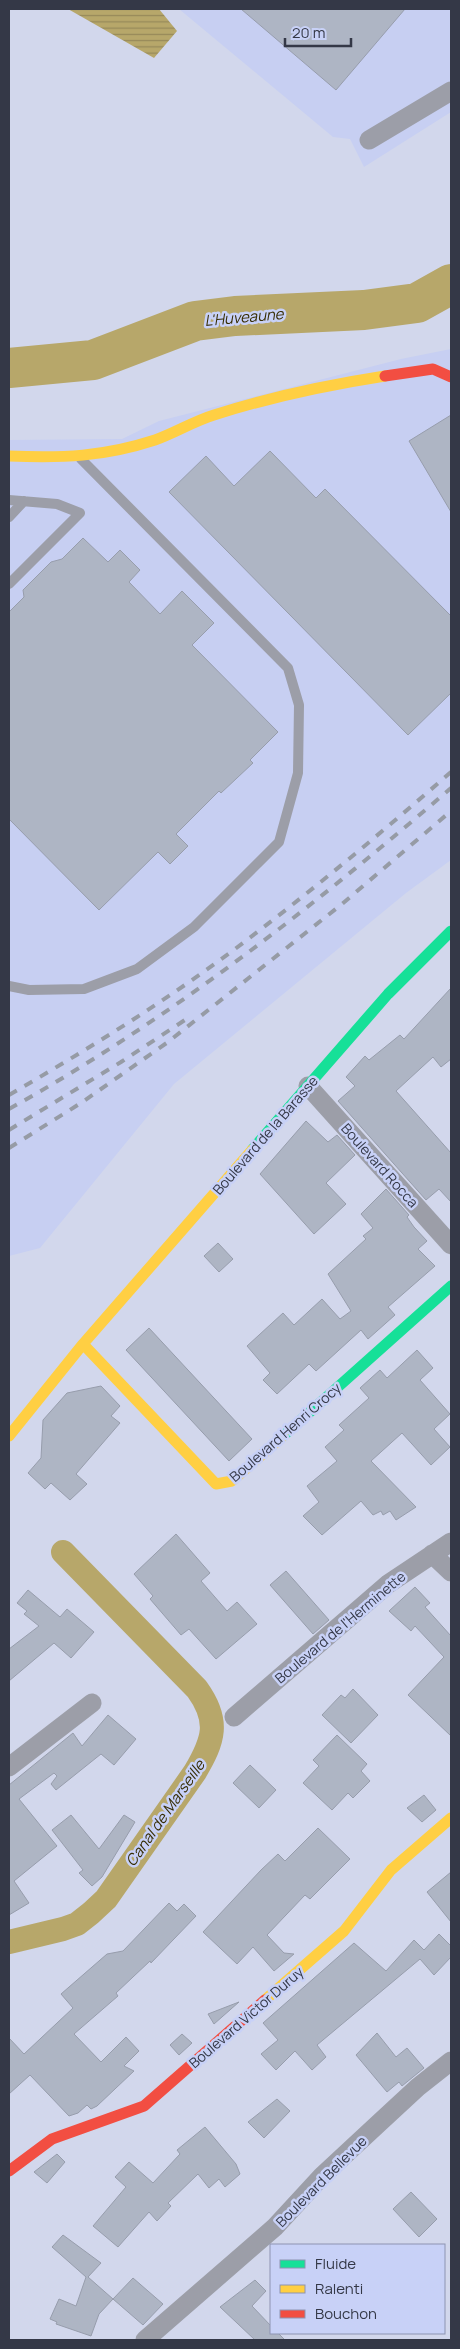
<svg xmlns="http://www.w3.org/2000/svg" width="460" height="2349" font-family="Manrope,sans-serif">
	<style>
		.built { fill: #c7cff2 }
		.water { fill: url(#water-rules) }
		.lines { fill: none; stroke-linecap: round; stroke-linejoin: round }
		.canal { stroke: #b7a76a; stroke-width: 24 }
		.river { stroke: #b7a76a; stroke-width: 40 }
		.building { fill: #aeb5c4; stroke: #979dac }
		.lane { stroke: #9c9ea8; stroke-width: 10 }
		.street { stroke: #9c9ea8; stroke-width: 19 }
		.fast { stroke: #16e098; stroke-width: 11 }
		.slow { stroke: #ffcf43; stroke-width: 11 }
		.jam { stroke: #f24e42; stroke-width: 11 }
		.rail { stroke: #969ba5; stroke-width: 4; stroke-dasharray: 9 9; stroke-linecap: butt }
		.labels { text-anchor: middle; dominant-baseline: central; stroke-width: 5; stroke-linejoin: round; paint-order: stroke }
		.street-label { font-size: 14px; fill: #343847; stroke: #c8d1f7 }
		.water-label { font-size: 15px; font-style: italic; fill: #362c02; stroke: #c8d1f7 }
	</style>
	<defs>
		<pattern id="water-rules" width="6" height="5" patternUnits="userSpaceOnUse" patternTransform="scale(1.25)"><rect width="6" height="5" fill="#b7a76a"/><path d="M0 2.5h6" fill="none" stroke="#968959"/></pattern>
	</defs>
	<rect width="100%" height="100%" fill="#d2d7ec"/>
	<path class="built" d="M 179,9 L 451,9 L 451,112 L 364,167 L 350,139 L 333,137 Z
		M 451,349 L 451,860 L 406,893 L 174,1084 L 40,1248 L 9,1256 L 9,440 L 122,439 L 159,421 L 401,359 Z"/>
	<path class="water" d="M 68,9 L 159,9 L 177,31 L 154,58 Z"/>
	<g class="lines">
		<path class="canal" d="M 9,1942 L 63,1929 L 77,1924 L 91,1913 L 106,1899 L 195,1772 C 214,1740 220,1721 197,1689 L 63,1552"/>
		<path class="river" d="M 9,368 L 93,360 L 195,321 L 235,316 L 364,310 L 417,303 L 451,284"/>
	</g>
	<path class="building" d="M 241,9 L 405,9 L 336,90 Z
		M 451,415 L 451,512 L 409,441 Z
		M 270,451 L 316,498 L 325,489 L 451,616 L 451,693 L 408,735 L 169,492 L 206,456 L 234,486 Z
		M 83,538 L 108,562 L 120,550 L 140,570 L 129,582 L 160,614 L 182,591 L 214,623 L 192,645 L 278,732 L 250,760 L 253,763 L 221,793 L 219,791 L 176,834 L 188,846 L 170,864 L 158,852 L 99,910 L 9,819 L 9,612 L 24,597 L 23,590 L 51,562 L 62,559 Z
		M 451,988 L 451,1059 L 441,1067 L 433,1057 L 396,1091 L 451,1153 L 451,1202 L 439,1189 L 426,1200 L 338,1101 L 355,1086 L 346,1077 L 365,1056 L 369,1060 L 400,1035 L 404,1039 Z
		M 306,1121 L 328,1142 L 337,1135 L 355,1155 L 326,1183 L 346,1204 L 314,1234 L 260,1174 Z
		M 386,1189 L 409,1215 L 407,1217 L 414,1227 L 427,1241 L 418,1249 L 435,1266 L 388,1307 L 395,1315 L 368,1339 L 361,1330 L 316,1371 L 309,1364 L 277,1394 L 263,1380 L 270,1373 L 247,1346 L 283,1313 L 294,1325 L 322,1299 L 340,1319 L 351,1311 L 328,1274 L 366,1239 L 363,1236 L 373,1228 L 361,1214 Z
		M 218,1243 L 233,1259 L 219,1272 L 204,1256 Z
		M 149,1328 L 252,1439 L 229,1461 L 126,1350 Z
		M 417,1350 L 433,1368 L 420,1380 L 450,1414 L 434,1429 L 450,1447 L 431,1465 L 402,1433 L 371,1461 L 416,1507 L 396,1520 L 390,1511 L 383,1515 L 381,1511 L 373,1515 L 361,1501 L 322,1535 L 303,1516 L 319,1502 L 307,1486 L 337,1461 L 325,1447 L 344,1430 L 339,1425 L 369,1398 L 360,1388 L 380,1370 L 387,1378 Z
		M 101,1386 L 120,1406 L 111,1416 L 120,1423 L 76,1474 L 87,1484 L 70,1500 L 51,1483 L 45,1489 L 28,1473 L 41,1458 L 43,1420 L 67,1393 Z
		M 176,1534 L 210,1573 L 201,1581 L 227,1611 L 237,1602 L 257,1624 L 216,1659 L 189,1629 L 181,1635 L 150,1599 L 153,1596 L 134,1574 Z
		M 286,1571 L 329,1620 L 313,1634 L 270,1585 Z
		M 415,1587 L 430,1603 L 425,1607 L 451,1636 L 451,1736 L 408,1695 L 444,1657 L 415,1626 L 411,1631 L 389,1611 Z
		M 28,1590 L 60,1617 L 67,1609 L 94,1632 L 71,1658 L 54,1643 L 9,1681 L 9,1649 L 39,1626 L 24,1614 L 27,1611 L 17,1603 Z
		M 353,1689 L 378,1715 L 351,1743 L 322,1715 L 341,1695 L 345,1698 Z
		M 108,1715 L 136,1739 L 114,1765 L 101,1754 L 56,1790 L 51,1784 L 57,1776 L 54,1773 L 19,1799 L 57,1846 L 14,1881 L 29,1903 L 9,1915 L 9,1785 L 73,1733 L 82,1746 Z
		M 337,1735 L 367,1764 L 361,1771 L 370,1781 L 353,1798 L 348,1793 L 332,1810 L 303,1783 L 319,1766 L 313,1760 Z
		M 250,1765 L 276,1790 L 259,1808 L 233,1783 Z
		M 424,1795 L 436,1810 L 422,1822 L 407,1808 Z
		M 71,1815 L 99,1849 L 124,1815 L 135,1822 L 102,1877 L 92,1886 L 79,1873 L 83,1870 L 52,1830 Z
		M 318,1828 L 350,1859 L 310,1899 L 305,1895 L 267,1935 L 284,1953 L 294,1954 L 274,1971 L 253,1947 L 237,1964 L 203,1932 L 261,1870 L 278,1854 L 285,1861 Z
		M 451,1872 L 451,1922 L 427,1892 Z
		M 169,1903 L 177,1911 L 184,1904 L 196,1916 L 151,1963 L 150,1961 L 116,1993 L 118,1996 L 74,2034 L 101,2062 L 126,2037 L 139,2051 L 124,2066 L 134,2071 L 97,2106 L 91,2109 L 87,2105 L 78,2113 L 69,2116 L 30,2075 L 9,2094 L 9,2038 L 24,2054 L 73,2008 L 61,1994 L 107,1954 L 123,1951 Z
		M 439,1934 L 451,1946 L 451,1957 L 434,1975 L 420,1959 L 317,2045 L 326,2057 L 312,2070 L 295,2051 L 276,2070 L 261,2054 L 278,2040 L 263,2023 L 354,1943 L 386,1971 L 414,1940 L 424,1950 Z
		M 239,2002 L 214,2024 L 208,2014 Z
		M 377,2033 L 396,2057 L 407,2048 L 424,2068 L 402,2086 L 399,2082 L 387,2092 L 356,2055 Z
		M 182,2034 L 192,2043 L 179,2055 L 170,2045 Z
		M 277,2099 L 290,2111 L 264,2138 L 248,2122 Z
		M 205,2127 L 236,2164 L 240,2174 L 225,2187 L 219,2179 L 209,2188 L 198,2174 L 168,2203 L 171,2206 L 157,2221 L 149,2212 L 118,2247 L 93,2226 L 126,2187 L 115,2177 L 129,2162 L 153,2183 L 180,2154 L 177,2150 Z
		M 57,2154 L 65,2162 L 47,2183 L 34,2172 Z
		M 411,2192 L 437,2219 L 419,2237 L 393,2209 Z
		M 63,2235 L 101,2263 L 88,2277 L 113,2299 L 133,2278 L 163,2304 L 143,2325 L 113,2299 L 99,2314 L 91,2336 L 56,2324 L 57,2322 L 50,2319 L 59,2299 L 76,2306 L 86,2277 L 52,2247 Z
		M 255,2280 L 266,2291 L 252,2306 L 271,2326 L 271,2333 L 278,2333 L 285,2340 L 255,2340 L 220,2307 Z"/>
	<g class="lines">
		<path class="lane" d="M 9,500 L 57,504 L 80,513 L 9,584
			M 9,517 L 24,501
			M 9,986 L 29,990 L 84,989 L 137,969 L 194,927 L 279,842 L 298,773 L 299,705 L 288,668 L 81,459"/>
		<path class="street" d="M 369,140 L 451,91
			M 308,1086 L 451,1245
			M 432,1554 L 451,1572
			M 234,1717 L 388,1584 L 451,1542
			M 9,1767 L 92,1703
			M 145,2340 L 275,2227 L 322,2176 L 378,2124 L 418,2087 L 451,2061"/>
		<path class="fast" d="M 252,1150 L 388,994 L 451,931
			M 283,1436 L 451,1286"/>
		<path class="slow" d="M 9,456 C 63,458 103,457 155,440 C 175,433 194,421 214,415 C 270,397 327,385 385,376
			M 83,1344 L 216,1484 L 232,1481 L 283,1436
			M 9,1436 L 83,1344 L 252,1150
			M 265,2000 L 344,1931 L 391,1870 L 451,1818"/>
		<path class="jam" d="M 385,376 L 433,369 L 451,377
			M 9,2171 L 52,2139 L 144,2106 L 265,2000"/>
		<path class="rail" d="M 9,1095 C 85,1051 161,1004 231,952 C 307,895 380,834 451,772
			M 9,1109 C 169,1020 313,907 451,788
			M 9,1130 L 121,1062 L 188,1018
			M 9,1148 L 81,1103 L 168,1042 L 342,904 L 451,811"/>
	</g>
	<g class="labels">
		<g class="street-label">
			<text transform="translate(265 1135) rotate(-49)">Boulevard de la Barasse</text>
			<text transform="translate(380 1165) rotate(48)">Boulevard Rocca</text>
			<text transform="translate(285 1432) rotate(-41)">Boulevard Henri Crocy</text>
			<text transform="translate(340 1627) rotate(-40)">Boulevard de l'Herminette</text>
			<text transform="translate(246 2017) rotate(-41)">Boulevard Victor Duruy</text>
			<text transform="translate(321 2181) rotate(-45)">Boulevard Bellevue</text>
		</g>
		<g class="water-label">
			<text transform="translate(244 317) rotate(-5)">L'Huveaune</text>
			<text transform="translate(165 1813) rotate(-55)">Canal de Marseille</text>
		</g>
	</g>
	<rect width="460" height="2349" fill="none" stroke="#343847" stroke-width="20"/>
	<rect x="270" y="2244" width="175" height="90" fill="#c8d1f7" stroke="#8d94b1"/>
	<rect x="280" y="2260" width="25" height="8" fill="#16e098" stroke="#8d94b1"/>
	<text x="315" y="2269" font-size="15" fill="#343847">Fluide</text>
	<rect x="280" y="2285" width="25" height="8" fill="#ffcf43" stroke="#8d94b1"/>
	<text x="315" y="2294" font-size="15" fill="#343847">Ralenti</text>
	<rect x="280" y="2310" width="25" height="8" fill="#f24e42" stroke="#8d94b1"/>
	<text x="315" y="2319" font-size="15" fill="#343847">Bouchon</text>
	<path d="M285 38v8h66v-8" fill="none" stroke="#343847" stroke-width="2.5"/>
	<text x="292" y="38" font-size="15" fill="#343847" stroke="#c8d1f7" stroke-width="4" paint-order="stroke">20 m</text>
</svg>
